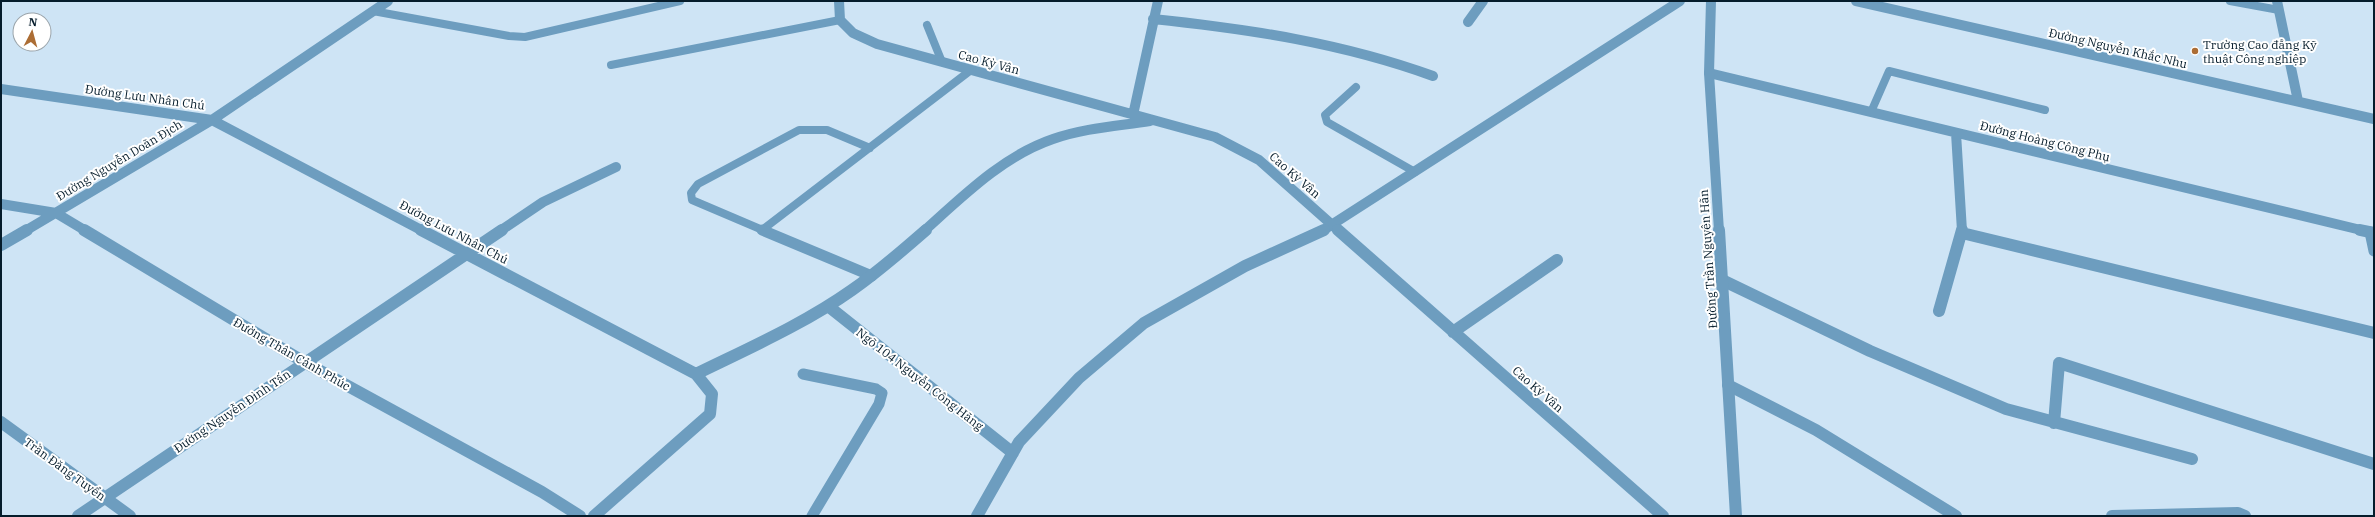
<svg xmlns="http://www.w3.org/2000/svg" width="2375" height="517" font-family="'IBM Plex Serif',serif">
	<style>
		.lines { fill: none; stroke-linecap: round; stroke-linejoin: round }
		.service-far1 { stroke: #6d9dbf; stroke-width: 8 }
		.service { stroke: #6d9dbf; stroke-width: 11 }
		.minor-far1 { stroke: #6d9dbf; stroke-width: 10 }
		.minor { stroke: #6d9dbf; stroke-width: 12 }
		.tertiary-far1 { stroke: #6d9dbf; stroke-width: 10 }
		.tertiary { stroke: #6d9dbf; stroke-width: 12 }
		.poi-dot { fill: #ac6d34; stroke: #fff; stroke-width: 1.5 }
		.labels { text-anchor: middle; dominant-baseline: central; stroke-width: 4; stroke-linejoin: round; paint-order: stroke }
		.poi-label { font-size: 12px; fill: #051c2b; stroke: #fff; text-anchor: start }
		.street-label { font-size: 12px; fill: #051c2b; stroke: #fff }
	</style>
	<rect width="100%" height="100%" fill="#cee4f5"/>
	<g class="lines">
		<path class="service-far1" d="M 2230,1 L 2279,10
			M 373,11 L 509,36 L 525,37 L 680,1
			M 927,25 L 942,62
			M 611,65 L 840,20
			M 1356,87 L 1325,115 L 1327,122 L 1415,172
			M 1871,112 L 1889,71 L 2045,110
			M 762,230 L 971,70
			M 765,231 L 692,200 L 691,193 L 698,184 L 799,130 L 827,130 L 870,148"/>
		<path class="service" d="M 762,230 L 872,276
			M 2370,232 L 2374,251
			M 803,374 L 876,389 L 882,393 L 879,404 L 812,516"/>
		<path class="minor-far1" d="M 839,1 L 840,20 L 853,33 L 877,44 L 1215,137 L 1259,160 L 1339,231
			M 1856,1 L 2374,119
			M 2277,1 L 2298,101
			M 1153,19 C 1249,29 1342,43 1433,76
			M 1468,22 L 1483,1
			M 1709,73 L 2365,231
			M 1,89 L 212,120 L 423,231
			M 1133,115 L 1158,1
			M 1956,133 L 1962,231
			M 1,204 L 56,213 L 86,231
			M 25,231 L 212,120 L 388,1
			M 500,231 L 543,202 L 616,167
			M 924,231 C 963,196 1003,156 1053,139 C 1084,128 1118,126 1150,121
			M 1322,231 L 1680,1"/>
		<path class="minor" d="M 84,230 L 304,362 L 542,492 L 580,516
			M 421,230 L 696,374 L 712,394 L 710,414 L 594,516
			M 1338,230 L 1663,516
			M 2360,230 L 2374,233
			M 1962,233 L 2374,333
			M 1,245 L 27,230
			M 1722,280 L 1870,351 L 2006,409 L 2192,459
			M 828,306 L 1013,453
			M 1939,311 L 1962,230
			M 1453,332 L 1557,260
			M 696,374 C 749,348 804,324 852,290 C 878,272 902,251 926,230
			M 1728,385 L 1816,430 L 1956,516
			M 1,422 L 130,516
			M 2054,423 L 2059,363 L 2374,464
			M 78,516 L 502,230
			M 977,516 L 1019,442 L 1079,378 L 1144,323 L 1245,266 L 1324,230
			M 2112,516 L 2238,513 L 2245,516"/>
		<path class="tertiary-far1" d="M 1711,1 L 1709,73 L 1719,231"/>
		<path class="tertiary" d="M 1719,230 L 1736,516"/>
	</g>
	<circle class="poi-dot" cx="2195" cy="51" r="4"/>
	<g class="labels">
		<g class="poi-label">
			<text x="2203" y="44">Trường Cao đẳng Kỹ<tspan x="2203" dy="14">thuật Công nghiệp</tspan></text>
		</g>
		<g class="street-label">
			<text transform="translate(2118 48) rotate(13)">Đường Nguyễn Khắc Nhu</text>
			<text transform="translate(989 62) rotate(15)">Cao Kỳ Vân</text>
			<text transform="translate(145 97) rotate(8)">Đường Lưu Nhân Chú</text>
			<text transform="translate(2045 141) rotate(14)">Đường Hoàng Công Phụ</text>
			<text transform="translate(119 160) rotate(-31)">Đường Nguyễn Doãn Địch</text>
			<text transform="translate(1295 175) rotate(41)">Cao Kỳ Vân</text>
			<text transform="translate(454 232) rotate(28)">Đường Lưu Nhân Chú</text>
			<text transform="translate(1708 259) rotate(-94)">Đường Trần Nguyên Hãn</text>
			<text transform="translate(292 354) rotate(30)">Đường Thân Cảnh Phúc</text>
			<text transform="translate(920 379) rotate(38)">Ngõ 104 Nguyễn Công Hãng</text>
			<text transform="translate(1538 389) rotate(41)">Cao Kỳ Vân</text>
			<text transform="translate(232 411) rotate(-34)">Đường Nguyễn Đình Tấn</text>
			<text transform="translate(65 469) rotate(36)">Trần Đăng Tuyển</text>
		</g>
	</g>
	<rect width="2375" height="517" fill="none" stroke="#051c2b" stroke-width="4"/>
	<g transform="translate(32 32) rotate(6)"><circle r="19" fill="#ffffff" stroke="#9ba4aa"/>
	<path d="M0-3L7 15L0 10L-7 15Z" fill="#ac6d34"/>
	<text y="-6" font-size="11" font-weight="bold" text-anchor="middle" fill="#051c2b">N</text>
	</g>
</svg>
